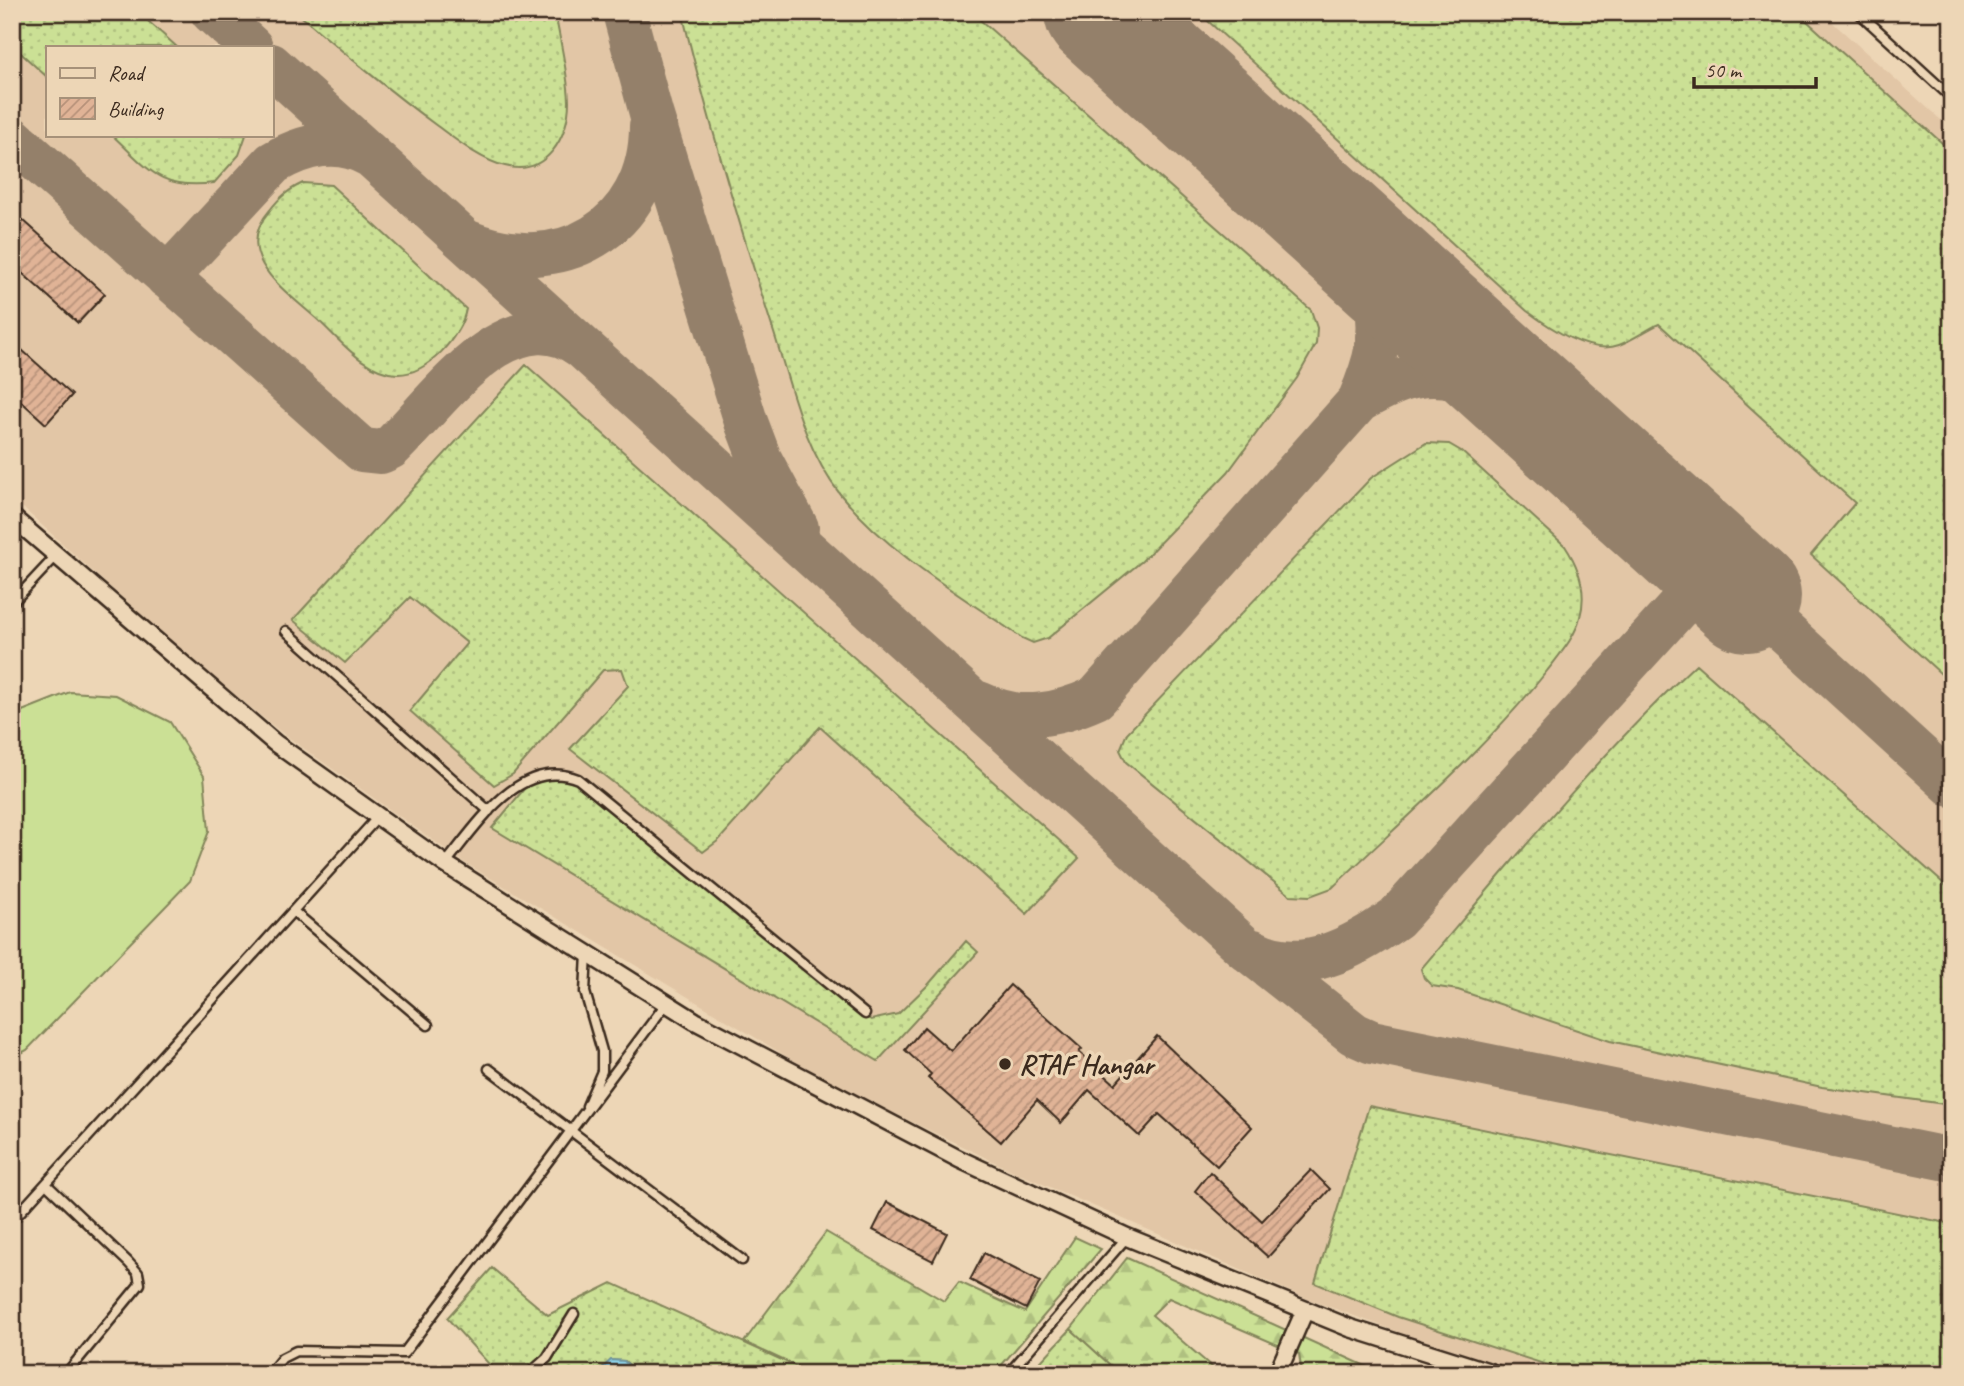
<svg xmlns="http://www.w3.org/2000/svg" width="1964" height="1386" font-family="Caveat,sans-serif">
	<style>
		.built { fill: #e2c6a6; fill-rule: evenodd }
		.grass { fill: url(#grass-dots); stroke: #83855a; stroke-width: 2 }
		.forest { fill: url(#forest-firs); stroke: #83855a; stroke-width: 2 }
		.garden { fill: #cbe095; stroke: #83855a; stroke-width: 2 }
		.water { fill: url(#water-rules); stroke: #6f959e; stroke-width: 2 }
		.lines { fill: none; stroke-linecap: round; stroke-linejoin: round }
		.taxiway { stroke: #94806a; stroke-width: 44 }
		.runway { stroke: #94806a; stroke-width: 110 }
		.building { fill: url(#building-hatch); stroke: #3b2a1e; stroke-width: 2 }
		.service-casing { stroke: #3b2a1e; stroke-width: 13 }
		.minor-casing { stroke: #3b2a1e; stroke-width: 21 }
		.service { stroke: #edd6b6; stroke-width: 8 }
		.minor { stroke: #edd6b6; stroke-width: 16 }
		.poi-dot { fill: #3b2a1e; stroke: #edd6b6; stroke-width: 2.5 }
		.labels { text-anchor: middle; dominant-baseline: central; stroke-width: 7; stroke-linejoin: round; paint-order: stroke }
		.poi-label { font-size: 28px; font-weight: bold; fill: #3b2a1e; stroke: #edd6b6; text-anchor: start }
	</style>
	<defs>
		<pattern id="grass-dots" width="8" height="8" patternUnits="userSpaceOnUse" patternTransform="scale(1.75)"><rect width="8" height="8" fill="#cbe095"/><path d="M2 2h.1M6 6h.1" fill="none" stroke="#afc080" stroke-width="1.8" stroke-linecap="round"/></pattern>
		<pattern id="forest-firs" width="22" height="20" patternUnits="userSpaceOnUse" patternTransform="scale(1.75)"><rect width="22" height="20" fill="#cbe095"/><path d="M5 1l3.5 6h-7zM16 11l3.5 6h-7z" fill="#afc080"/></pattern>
		<pattern id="water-rules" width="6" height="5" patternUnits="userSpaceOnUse" patternTransform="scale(1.75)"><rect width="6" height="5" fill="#92dcf3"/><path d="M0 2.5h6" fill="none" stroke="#7fbdd0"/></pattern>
		<pattern id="building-hatch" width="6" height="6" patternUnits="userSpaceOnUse" patternTransform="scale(1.75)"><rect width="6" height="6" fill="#e0b396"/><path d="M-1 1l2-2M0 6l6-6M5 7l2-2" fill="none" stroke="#b7927a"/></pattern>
	</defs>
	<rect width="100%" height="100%" fill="#edd6b6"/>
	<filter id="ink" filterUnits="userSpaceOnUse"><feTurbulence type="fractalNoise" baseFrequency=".0143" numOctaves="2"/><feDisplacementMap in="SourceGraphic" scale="14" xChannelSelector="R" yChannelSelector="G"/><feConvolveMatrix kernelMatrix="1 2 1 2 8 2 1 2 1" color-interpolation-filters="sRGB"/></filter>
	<g filter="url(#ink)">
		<path class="built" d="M 12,12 L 1821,12 L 1952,130 L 1952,1374 L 1526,1374 L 1415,1338 L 1308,1299 L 1015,1172 L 826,1080 L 462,861 L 282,733 L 174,645 L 12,498 ZM 47,47 L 271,47 L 271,135 L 47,135 Z"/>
		<path class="grass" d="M 12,12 L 138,12 L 177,47 L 47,47 L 47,77 L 12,45 Z
			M 296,12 L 555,12 C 560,41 568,73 569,101 C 569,137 546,177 505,166 C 481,160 456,140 437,126 C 388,90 342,51 296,12 Z
			M 682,12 L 971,12 L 1311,310 L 1317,328 L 1316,344 L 1297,378 L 1228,472 L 1142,561 L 1048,638 L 1033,643 L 1022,638 C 959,594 889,554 840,494 C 804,449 791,386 774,333 C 740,227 708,121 682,12 Z
			M 1198,12 L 1797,12 L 1952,152 L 1952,684 L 1811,555 L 1855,503 L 1659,324 C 1646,330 1633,340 1619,345 C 1590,356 1549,327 1527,311 Z
			M 112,135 L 246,135 L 239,155 L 214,183 C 159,190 149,169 112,135 Z
			M 303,183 L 331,185 L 466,309 C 461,337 427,375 397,374 C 365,373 340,340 318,320 C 286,291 230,256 270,210 C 280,197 288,190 303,183 Z
			M 526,365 L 1079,858 L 1027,914 L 820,727 L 719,840 L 703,852 L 570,749 L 628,686 L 622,669 L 603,670 L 513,774 L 494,785 L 410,711 L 467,643 L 410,597 L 345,663 L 293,620 Z
			M 1426,443 L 1449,444 L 1461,451 L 1565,546 C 1579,567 1587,592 1580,617 C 1575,638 1560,654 1547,671 C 1484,751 1405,818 1332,888 L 1310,896 L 1290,895 L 1126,762 L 1120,750 L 1127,733 L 1371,478 Z
			M 1696,664 L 1952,891 L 1952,1105 L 1822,1087 L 1610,1041 L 1458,990 L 1432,986 L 1424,978 L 1421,969 C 1509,865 1597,757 1696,664 Z
			M 545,773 L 567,777 L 593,789 L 851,1007 L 871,1020 L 898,1014 L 928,985 L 966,941 L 978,952 L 878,1061 L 492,828 L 524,789 Z
			M 1369,1106 L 1952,1224 L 1952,1374 L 1575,1374 L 1398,1317 L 1315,1283 Z
			M 492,1268 L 548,1315 L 612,1283 L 813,1374 L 639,1374 L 625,1361 L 611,1360 L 596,1374 L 498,1374 L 447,1318 Z
			M 1071,1329 L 1120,1374 L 1029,1374 Z"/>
		<path class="forest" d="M 826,1232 L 944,1301 L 959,1282 L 1025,1312 L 1075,1237 L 1101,1249 L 994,1374 L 813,1374 L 744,1342 Z
			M 1127,1258 L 1372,1369 L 1372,1374 L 1302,1374 L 1299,1354 L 1169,1298 L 1152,1315 L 1220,1374 L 1120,1374 L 1071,1329 Z"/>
		<path class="garden" d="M 70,692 L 116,695 L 170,722 L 204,776 L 209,831 L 190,881 L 27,1050 L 12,1058 L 12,715 Z"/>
		<path class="water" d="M 611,1360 L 624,1361 L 639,1374 L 596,1374 Z"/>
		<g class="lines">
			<path class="taxiway" d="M 212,12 L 251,47
				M 624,12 L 651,113 L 746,422 L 760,459 L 797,528
				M 271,65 L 1244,947 L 1354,1034 L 1372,1042 L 1952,1160
				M 12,138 L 362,450 L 381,452 L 390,448 C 436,405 509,292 582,347
				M 468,242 C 559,279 651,229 651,126
				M 167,277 L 273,163 C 304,145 338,136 371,156
				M 1359,401 C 1376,392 1395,380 1414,377 C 1456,368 1508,393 1543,414
				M 1746,597 L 1952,785
				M 979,703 C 1020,723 1056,716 1096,698 L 1359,401 C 1396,317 1378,286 1326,217
				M 1253,951 C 1302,977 1355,947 1396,918 L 1714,568"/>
			<path class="runway" d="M 1099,12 L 1746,597"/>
		</g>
		<path class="building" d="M 12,210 L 105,294 L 78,323 L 12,264 Z
			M 12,341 L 72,395 L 46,424 L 12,393 Z
			M 1010,985 L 1082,1049 L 1079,1052 L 1115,1084 L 1157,1036 L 1252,1127 L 1217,1166 L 1159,1114 L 1139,1136 L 1089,1090 L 1061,1123 L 1037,1100 L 1001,1142 L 928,1078 L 931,1074 L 905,1050 L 924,1027 L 951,1051 Z
			M 1311,1170 L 1330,1189 L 1268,1257 L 1195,1191 L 1210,1172 L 1262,1221 Z
			M 887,1202 L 947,1233 L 933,1261 L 873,1230 Z
			M 984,1253 L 1040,1282 L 1026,1309 L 970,1280 Z"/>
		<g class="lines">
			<g class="service-casing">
				<path id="service" d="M 1858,12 L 1952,98
					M 12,603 L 56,556
					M 286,631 L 489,811
					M 445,864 C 477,825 520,756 578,779 L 865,1014
					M 293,911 L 428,1025
					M 587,954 L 585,992 L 602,1051 L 602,1071 L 587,1106
					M 489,1069 L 742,1260
					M 46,1184 L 128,1262 L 138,1273 L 140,1284 L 66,1374
					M 12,1221 L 378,817
					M 269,1374 L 282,1358 L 296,1351 L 404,1353 L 666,1004
					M 529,1374 L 547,1358 L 574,1314
					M 1008,1374 L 1127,1237"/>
			</g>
			<g class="minor-casing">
				<path id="minor" d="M 12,517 L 275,743 L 445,864 L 695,1021 L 959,1159 L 1127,1237 L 1350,1328 L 1496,1374
					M 1277,1374 L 1305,1310"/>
			</g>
			<use href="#service" class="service"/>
			<use href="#minor" class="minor"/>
		</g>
	</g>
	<circle class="poi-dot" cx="1005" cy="1064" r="7"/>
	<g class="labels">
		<g class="poi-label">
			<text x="1019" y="1064">RTAF Hangar</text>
		</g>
	</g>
	<rect width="1964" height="1386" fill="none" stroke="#edd6b6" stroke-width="42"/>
	<rect x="21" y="21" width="1922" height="1344" fill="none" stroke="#3b2a1e" stroke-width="2.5" filter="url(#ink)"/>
	<rect x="46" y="46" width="228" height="91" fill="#edd6b6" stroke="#a69179" stroke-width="2"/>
	<rect x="60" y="68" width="35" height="10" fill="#edd6b6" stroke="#a69179" stroke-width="2"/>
	<text x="108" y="80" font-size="21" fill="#3b2a1e">Road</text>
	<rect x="60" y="98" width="35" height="21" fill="url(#building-hatch)" stroke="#a69179" stroke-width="2"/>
	<text x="108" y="116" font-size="21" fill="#3b2a1e">Building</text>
	<path d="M1694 77v10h122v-10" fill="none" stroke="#3b2a1e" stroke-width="3.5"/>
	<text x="1705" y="77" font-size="21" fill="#3b2a1e" stroke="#edd6b6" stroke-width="5" paint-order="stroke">50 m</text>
</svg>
